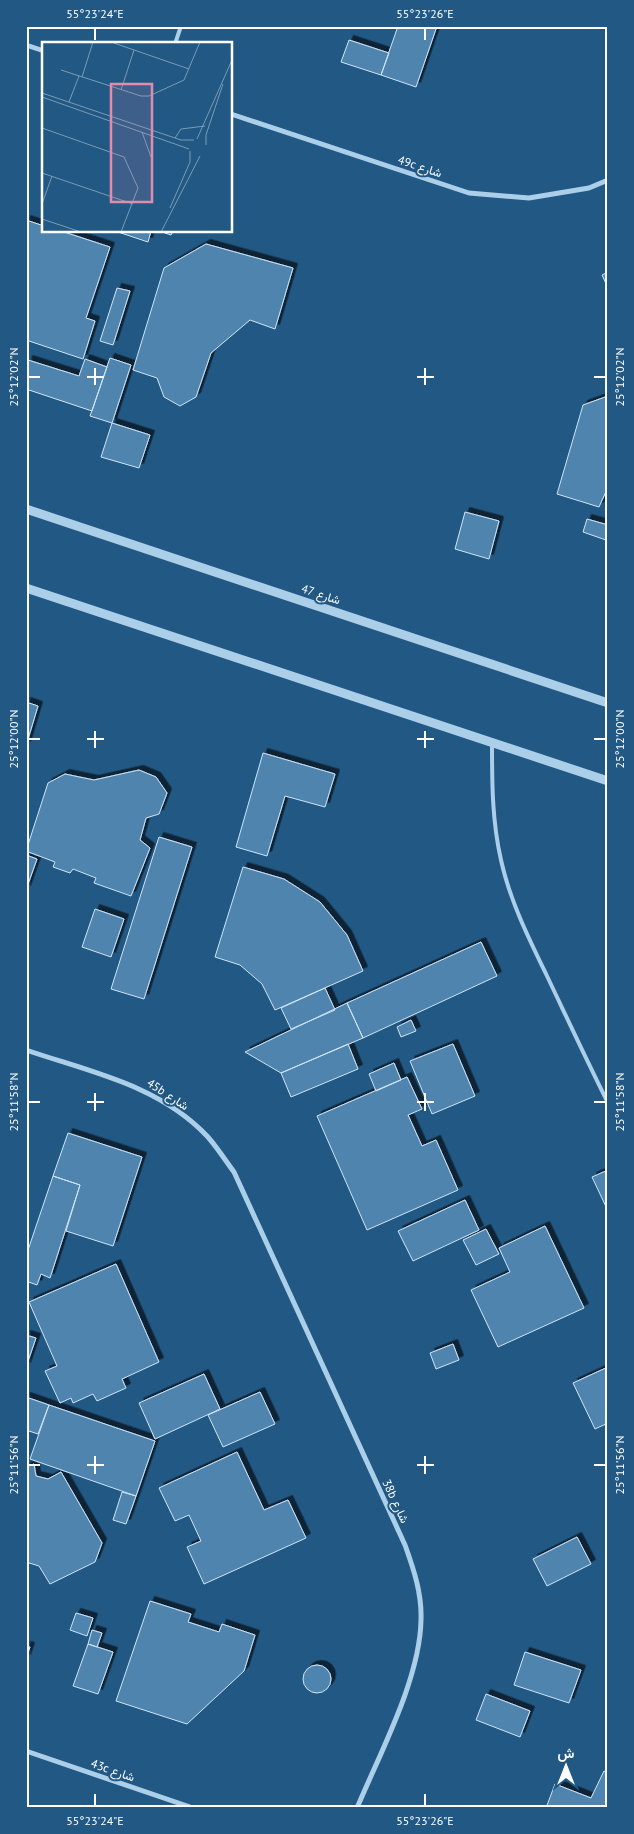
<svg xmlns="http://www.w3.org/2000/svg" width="634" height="1834" font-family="'PT Sans',Vazirmatn,sans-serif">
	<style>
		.building { fill: #4f84ae; stroke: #cfe5f7; filter: url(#shadow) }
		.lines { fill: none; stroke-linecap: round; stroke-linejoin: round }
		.service { stroke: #abcee9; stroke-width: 4 }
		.minor { stroke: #abcee9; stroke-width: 5 }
		.tertiary { stroke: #abcee9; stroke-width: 9 }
		.ticks { fill: none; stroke: #fff; stroke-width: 2 }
		.labels { text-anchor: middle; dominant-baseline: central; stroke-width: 4; stroke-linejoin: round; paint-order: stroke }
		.street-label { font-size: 12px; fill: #fff; stroke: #225884 }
		.inset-road { fill: none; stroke: #7a9bb5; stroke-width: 1 }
		.view { fill: #e08cad; fill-opacity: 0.15; stroke: #e08cad; stroke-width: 2.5 }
		.inset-edge { fill: none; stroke: #fff; stroke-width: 2.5 }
		.neatline { fill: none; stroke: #fff; stroke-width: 2 }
		.ticks-label { font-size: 12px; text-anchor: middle; fill: #fff }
	</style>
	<defs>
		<filter id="shadow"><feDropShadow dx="4.5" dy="-4.5" stdDeviation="0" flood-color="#0009"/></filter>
	</defs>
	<rect width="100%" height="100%" fill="#225884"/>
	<path class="building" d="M 398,26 L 437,26 L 416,87 L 381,75 Z
		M 349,40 L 389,53 L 381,75 L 341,62 Z
		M 26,220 L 44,226 L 44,231 L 61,231 L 110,247 L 86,318 L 95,321 L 83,359 L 26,340 Z
		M 115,231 L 151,231 L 148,242 Z
		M 159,231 L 173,231 L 171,235 Z
		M 206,244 L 293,268 L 275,329 L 250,320 L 211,353 L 196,397 L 180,406 L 164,397 L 157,378 L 133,370 L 164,268 Z
		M 608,272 L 608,288 L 602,275 Z
		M 117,288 L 130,291 L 113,345 L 100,341 Z
		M 110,358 L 131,365 L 112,423 L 90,416 Z
		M 85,359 L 107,367 L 92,411 L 26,389 L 28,360 L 79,376 Z
		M 608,396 L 608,487 L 599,507 L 557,494 L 583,405 Z
		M 112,423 L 150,435 L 139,468 L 101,457 Z
		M 465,512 L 499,521 L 489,559 L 455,549 Z
		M 587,519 L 608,525 L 606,540 L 583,532 Z
		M 26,702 L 38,706 L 26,746 Z
		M 263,753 L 335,774 L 325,807 L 285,796 L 267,856 L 236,847 Z
		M 139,770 L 156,777 L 167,793 L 159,814 L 146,818 L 140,840 L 150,848 L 131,896 L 94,883 L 96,878 L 73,869 L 70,873 L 53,867 L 55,862 L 26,851 L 48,783 L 65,774 L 94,780 Z
		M 159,837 L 192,847 L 144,999 L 111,989 Z
		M 26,855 L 37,859 L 26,890 Z
		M 243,867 L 284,879 L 320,902 L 347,935 L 363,971 L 275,1010 L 262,984 L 240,965 L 215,957 Z
		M 95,909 L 124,919 L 111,957 L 82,947 Z
		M 481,942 L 497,976 L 363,1038 L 347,1003 Z
		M 325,988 L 335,1010 L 291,1029 L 281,1008 Z
		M 347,1003 L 363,1038 L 281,1073 L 245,1052 Z
		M 411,1020 L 416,1031 L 401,1037 L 397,1027 Z
		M 348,1044 L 358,1069 L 291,1097 L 281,1073 Z
		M 453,1044 L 475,1096 L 432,1114 L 410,1061 Z
		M 394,1063 L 401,1080 L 376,1091 L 369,1074 Z
		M 407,1077 L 422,1109 L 408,1115 L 422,1146 L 436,1140 L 458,1190 L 367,1230 L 317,1116 Z
		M 68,1133 L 142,1157 L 113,1246 L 66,1231 L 80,1185 L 53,1176 Z
		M 608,1170 L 608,1211 L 592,1177 Z
		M 53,1176 L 80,1185 L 50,1278 L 41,1274 L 37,1285 L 26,1281 L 26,1256 Z
		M 465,1200 L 479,1230 L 413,1261 L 398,1231 Z
		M 545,1226 L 584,1308 L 498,1347 L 471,1290 L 510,1272 L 499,1248 Z
		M 486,1229 L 499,1254 L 476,1265 L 463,1240 Z
		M 116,1264 L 159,1362 L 122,1379 L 126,1388 L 97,1401 L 93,1394 L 73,1403 L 71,1398 L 60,1403 L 45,1371 L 57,1366 L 29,1302 Z
		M 26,1335 L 36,1338 L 26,1367 Z
		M 453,1344 L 459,1360 L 436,1369 L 430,1353 Z
		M 608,1367 L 608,1423 L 595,1429 L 573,1383 Z
		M 204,1374 L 220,1409 L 155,1439 L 139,1403 Z
		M 260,1392 L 275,1424 L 223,1447 L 208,1415 Z
		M 26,1397 L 49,1405 L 38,1434 L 26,1430 Z
		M 49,1405 L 155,1441 L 136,1496 L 30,1459 Z
		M 237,1452 L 264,1510 L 288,1500 L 306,1538 L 204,1584 L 187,1547 L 201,1541 L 189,1515 L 175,1521 L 159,1488 Z
		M 34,1464 L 36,1476 L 48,1479 L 61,1472 L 102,1543 L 95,1562 L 50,1584 L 39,1566 L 26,1562 L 26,1467 Z
		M 122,1492 L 136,1496 L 126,1524 L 113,1520 Z
		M 577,1537 L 591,1564 L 547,1586 L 533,1559 Z
		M 150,1601 L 191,1614 L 188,1622 L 219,1632 L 222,1624 L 255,1635 L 244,1671 L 187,1724 L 116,1701 Z
		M 76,1613 L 93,1618 L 87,1636 L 70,1630 Z
		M 92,1630 L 102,1633 L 97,1647 L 88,1644 Z
		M 88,1644 L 113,1652 L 98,1694 L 73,1686 Z
		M 26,1646 L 30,1647 L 26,1659 Z
		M 525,1652 L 581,1670 L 569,1703 L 514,1685 Z
		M303 1679a14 14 0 1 1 28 0a14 14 0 1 1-28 0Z
		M 486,1694 L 530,1711 L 520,1737 L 476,1720 Z
		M 604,1771 L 608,1773 L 608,1808 L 546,1808 L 555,1784 L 591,1798 Z"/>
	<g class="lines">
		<path class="service" d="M 175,44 L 181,26
			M 492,743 C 492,782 492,821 501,860 C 510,901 529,939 547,976 C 567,1018 587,1061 608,1103"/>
		<path class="minor" d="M 26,45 L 44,51
			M 231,114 L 469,193 L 529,198 L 589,188 L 608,180
			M 26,1050 C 90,1072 159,1085 207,1136 C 217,1147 225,1160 234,1172 L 405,1545 C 414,1570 422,1594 421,1620 C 420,1679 380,1753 357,1808
			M 26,1751 L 193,1808"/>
		<path class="tertiary" d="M 26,509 L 608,703
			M 26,588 L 608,781"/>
	</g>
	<path class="ticks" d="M 95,28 L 95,40M 425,28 L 425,40M 95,368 L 95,385M 425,368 L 425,385M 28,377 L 40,377M 87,377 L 104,377M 417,377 L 434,377M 594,377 L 606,377M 95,731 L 95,748M 425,731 L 425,748M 28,739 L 40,739M 87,739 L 104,739M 417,739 L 434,739M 594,739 L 606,739M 95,1093 L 95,1111M 425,1093 L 425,1111M 28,1102 L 40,1102M 87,1102 L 104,1102M 417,1102 L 434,1102M 594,1102 L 606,1102M 95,1456 L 95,1474M 425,1456 L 425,1474M 28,1465 L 40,1465M 87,1465 L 104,1465M 417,1465 L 434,1465M 594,1465 L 606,1465M 95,1794 L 95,1806M 425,1794 L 425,1806"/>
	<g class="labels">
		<g class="street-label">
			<text transform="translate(420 166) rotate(18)">49c شارع</text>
			<text transform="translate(321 594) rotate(18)">شارع 47</text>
			<text transform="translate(168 1094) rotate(33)">45b شارع</text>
			<text transform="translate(396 1501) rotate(65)">38b شارع</text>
			<text transform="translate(113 1770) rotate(19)">43c شارع</text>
		</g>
	</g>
	<g transform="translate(42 42)">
		<rect width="190" height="190" fill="#225884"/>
		<path class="inset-road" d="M 69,0 L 147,27M 19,28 L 99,54 L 107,54 L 142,38 L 158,0M 40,35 L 51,0M 79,48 L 92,8M 0,51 L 139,98 L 152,98M 0,55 L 147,107M 27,60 L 37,34M 0,86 L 82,115 L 96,146 L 79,190M 100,90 L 109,115M 133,96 L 139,87 L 163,84M 155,97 L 190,18M 164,103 L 164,93 L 181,42M 0,131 L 91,162M 0,162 L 10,134M 128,166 L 148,120 L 148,109M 0,177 L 39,190M 119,190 L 158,114"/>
		<path class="view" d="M 69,42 L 110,42 L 110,160 L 69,160 Z"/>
		<rect width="190" height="190" class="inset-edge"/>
	</g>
	<rect width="634" height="1834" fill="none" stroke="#225884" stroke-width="55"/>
	<g transform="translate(566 1766)" stroke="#225884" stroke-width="4" paint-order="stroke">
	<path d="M0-4L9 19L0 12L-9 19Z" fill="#ffffff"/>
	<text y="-8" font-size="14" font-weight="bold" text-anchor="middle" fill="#ffffff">ش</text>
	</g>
	<rect x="28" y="28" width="578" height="1778" class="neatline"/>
	<g class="ticks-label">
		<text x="95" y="18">55°23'24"E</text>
		<text x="425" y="18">55°23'26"E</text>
		<text transform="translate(14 377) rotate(-90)" y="4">25°12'02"N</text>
		<text transform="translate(620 377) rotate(-90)" y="4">25°12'02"N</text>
		<text transform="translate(14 739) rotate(-90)" y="4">25°12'00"N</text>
		<text transform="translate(620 739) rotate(-90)" y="4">25°12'00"N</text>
		<text transform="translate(14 1102) rotate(-90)" y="4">25°11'58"N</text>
		<text transform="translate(620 1102) rotate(-90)" y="4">25°11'58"N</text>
		<text transform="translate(14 1465) rotate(-90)" y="4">25°11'56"N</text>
		<text transform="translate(620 1465) rotate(-90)" y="4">25°11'56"N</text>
		<text x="95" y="1825">55°23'24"E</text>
		<text x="425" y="1825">55°23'26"E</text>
	</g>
</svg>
